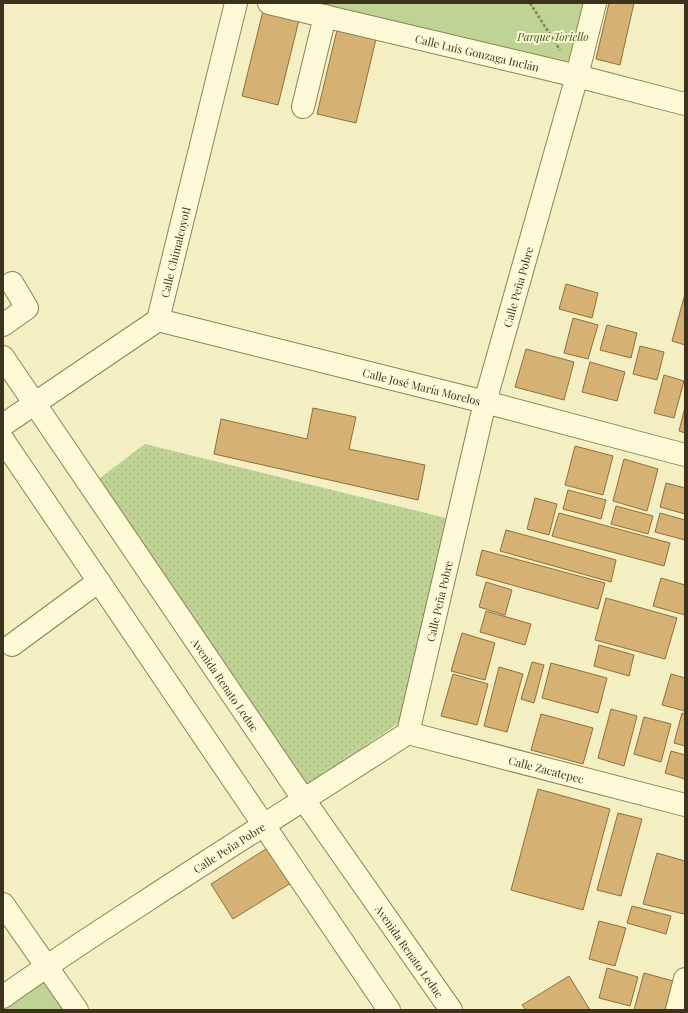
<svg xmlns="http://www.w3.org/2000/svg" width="688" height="1013" font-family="'Playfair Display',serif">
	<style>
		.grass { fill: url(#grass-dots) }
		.park { fill: #bed394 }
		.building { fill: #d5b173; stroke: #916f39 }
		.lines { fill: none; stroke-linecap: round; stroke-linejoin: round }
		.minor-casing { stroke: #8f8156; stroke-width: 24 }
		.path { stroke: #8f8156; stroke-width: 2.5; stroke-dasharray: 3 2; stroke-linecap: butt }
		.minor { stroke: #fcf9d6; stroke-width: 22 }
		.labels { text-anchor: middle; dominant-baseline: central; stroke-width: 4; stroke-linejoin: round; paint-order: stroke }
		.park-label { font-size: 11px; font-style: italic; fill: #415c21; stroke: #f9f6d2 }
		.street-label { font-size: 11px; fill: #3d331c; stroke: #f9f6d2 }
	</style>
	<defs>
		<pattern id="grass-dots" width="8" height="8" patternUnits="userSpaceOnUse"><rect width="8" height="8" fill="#bed394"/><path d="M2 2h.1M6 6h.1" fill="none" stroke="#a4b67f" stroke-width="1.8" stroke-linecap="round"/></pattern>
	</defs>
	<rect width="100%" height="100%" fill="#f3efc2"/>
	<path class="grass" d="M 145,444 L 446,518 L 399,723 L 303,789 L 96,481 Z"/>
	<path class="park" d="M 269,3 L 595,3 L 577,76 Z
		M 46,966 L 74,1010 L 3,1010 L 3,997 Z"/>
	<path class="building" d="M 609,3 L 634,3 L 620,65 L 596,59 Z
		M 263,11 L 299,20 L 278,105 L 242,96 Z
		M 337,30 L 376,39 L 356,123 L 317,114 Z
		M 566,284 L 598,293 L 592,318 L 559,309 Z
		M 685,294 L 685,345 L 672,341 Z
		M 573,318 L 598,325 L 588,359 L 564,353 Z
		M 607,325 L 637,333 L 631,358 L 600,350 Z
		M 640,346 L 664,352 L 657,380 L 633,374 Z
		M 526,349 L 574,362 L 564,400 L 515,387 Z
		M 590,362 L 625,372 L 617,401 L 582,392 Z
		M 664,375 L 684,381 L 674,418 L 654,413 Z
		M 685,407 L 685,433 L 679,431 Z
		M 313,408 L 356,417 L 349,449 L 425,465 L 418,500 L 214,454 L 221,419 L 307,439 Z
		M 575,446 L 613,456 L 603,495 L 565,485 Z
		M 624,459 L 658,469 L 647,511 L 613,501 Z
		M 666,483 L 685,488 L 685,514 L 660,507 Z
		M 568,490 L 606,500 L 601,519 L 563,509 Z
		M 535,498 L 557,504 L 549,535 L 527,529 Z
		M 616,506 L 653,516 L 648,534 L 611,524 Z
		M 559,513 L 670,543 L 664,566 L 552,536 Z
		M 660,513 L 685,520 L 685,540 L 655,532 Z
		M 506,530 L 616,560 L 611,582 L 500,551 Z
		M 482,550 L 605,583 L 598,609 L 476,575 Z
		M 661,578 L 685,585 L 685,615 L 653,606 Z
		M 486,582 L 512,590 L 505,615 L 479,607 Z
		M 606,598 L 677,618 L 665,659 L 595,640 Z
		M 486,611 L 531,624 L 525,645 L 480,632 Z
		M 462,633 L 495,643 L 485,680 L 451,671 Z
		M 599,645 L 634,655 L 629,676 L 594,666 Z
		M 532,662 L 544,665 L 534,703 L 521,699 Z
		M 551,663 L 607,678 L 598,713 L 542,698 Z
		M 499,667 L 523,674 L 507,732 L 484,726 Z
		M 453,674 L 488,684 L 477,725 L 441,716 Z
		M 671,674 L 685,678 L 685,711 L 662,705 Z
		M 611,709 L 637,716 L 624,766 L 598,758 Z
		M 682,713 L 685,714 L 685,746 L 674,743 Z
		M 541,714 L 593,728 L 583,764 L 531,750 Z
		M 644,717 L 671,724 L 661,762 L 634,754 Z
		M 671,751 L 685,755 L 685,779 L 665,773 Z
		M 538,789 L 610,809 L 583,910 L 511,890 Z
		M 618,813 L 642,819 L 621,896 L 597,890 Z
		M 269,847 L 291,883 L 233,919 L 211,884 Z
		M 657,853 L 685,861 L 685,909 L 684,914 L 643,904 Z
		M 632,906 L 671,916 L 666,934 L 627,923 Z
		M 599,921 L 626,928 L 615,966 L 589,959 Z
		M 607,968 L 638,977 L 630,1006 L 599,998 Z
		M 644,973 L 673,981 L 665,1010 L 634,1010 Z
		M 569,976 L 590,1010 L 526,1010 L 522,1005 Z"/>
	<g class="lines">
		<g class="minor-casing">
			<g id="minor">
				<path id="s1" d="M 269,3 L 577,76 L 685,104"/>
				<path d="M 303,107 L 325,16"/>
				<path id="s2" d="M 158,320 L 485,402 L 685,455"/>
				<path d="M 3,325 L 27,308 L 12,283"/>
				<path id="s3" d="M 3,357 L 304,800 L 451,1010"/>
				<path id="s4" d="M 3,425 L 158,320 L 236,3"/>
				<path d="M 3,440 L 389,1010"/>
				<path d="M 12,645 L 99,581"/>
				<path id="s5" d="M 408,733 L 685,805"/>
				<path d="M 3,904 L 77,1010"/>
				<path id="s6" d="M 3,997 C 50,963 98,932 146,901 C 233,844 321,789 408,733 L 485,402 L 577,76 L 595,3"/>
				<path d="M 677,1010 L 685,979"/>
			</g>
		</g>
		<path class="path" d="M 530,3 L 560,50"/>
		<use href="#minor" class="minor"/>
	</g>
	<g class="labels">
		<g class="park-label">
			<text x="553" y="36">Parque Toriello</text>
		</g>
		<g class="street-label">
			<text stroke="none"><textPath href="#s1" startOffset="214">Calle Luis Gonzaga Inclán</textPath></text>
			<text stroke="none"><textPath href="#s4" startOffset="257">Calle Chimalcoyotl</textPath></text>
			<text stroke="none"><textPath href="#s6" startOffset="943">Calle Peña Pobre</textPath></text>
			<text stroke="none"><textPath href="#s2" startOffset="272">Calle José María Morelos</textPath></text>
			<text stroke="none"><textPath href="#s6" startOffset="619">Calle Peña Pobre</textPath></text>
			<text stroke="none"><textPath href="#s3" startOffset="396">Avenida Renato Leduc</textPath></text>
			<text stroke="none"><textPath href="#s5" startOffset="143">Calle Zacatepec</textPath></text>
			<text stroke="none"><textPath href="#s6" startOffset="271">Calle Peña Pobre</textPath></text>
			<text stroke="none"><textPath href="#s3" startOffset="720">Avenida Renato Leduc</textPath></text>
		</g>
	</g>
	<rect width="688" height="1013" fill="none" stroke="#3d331c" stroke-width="8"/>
</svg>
